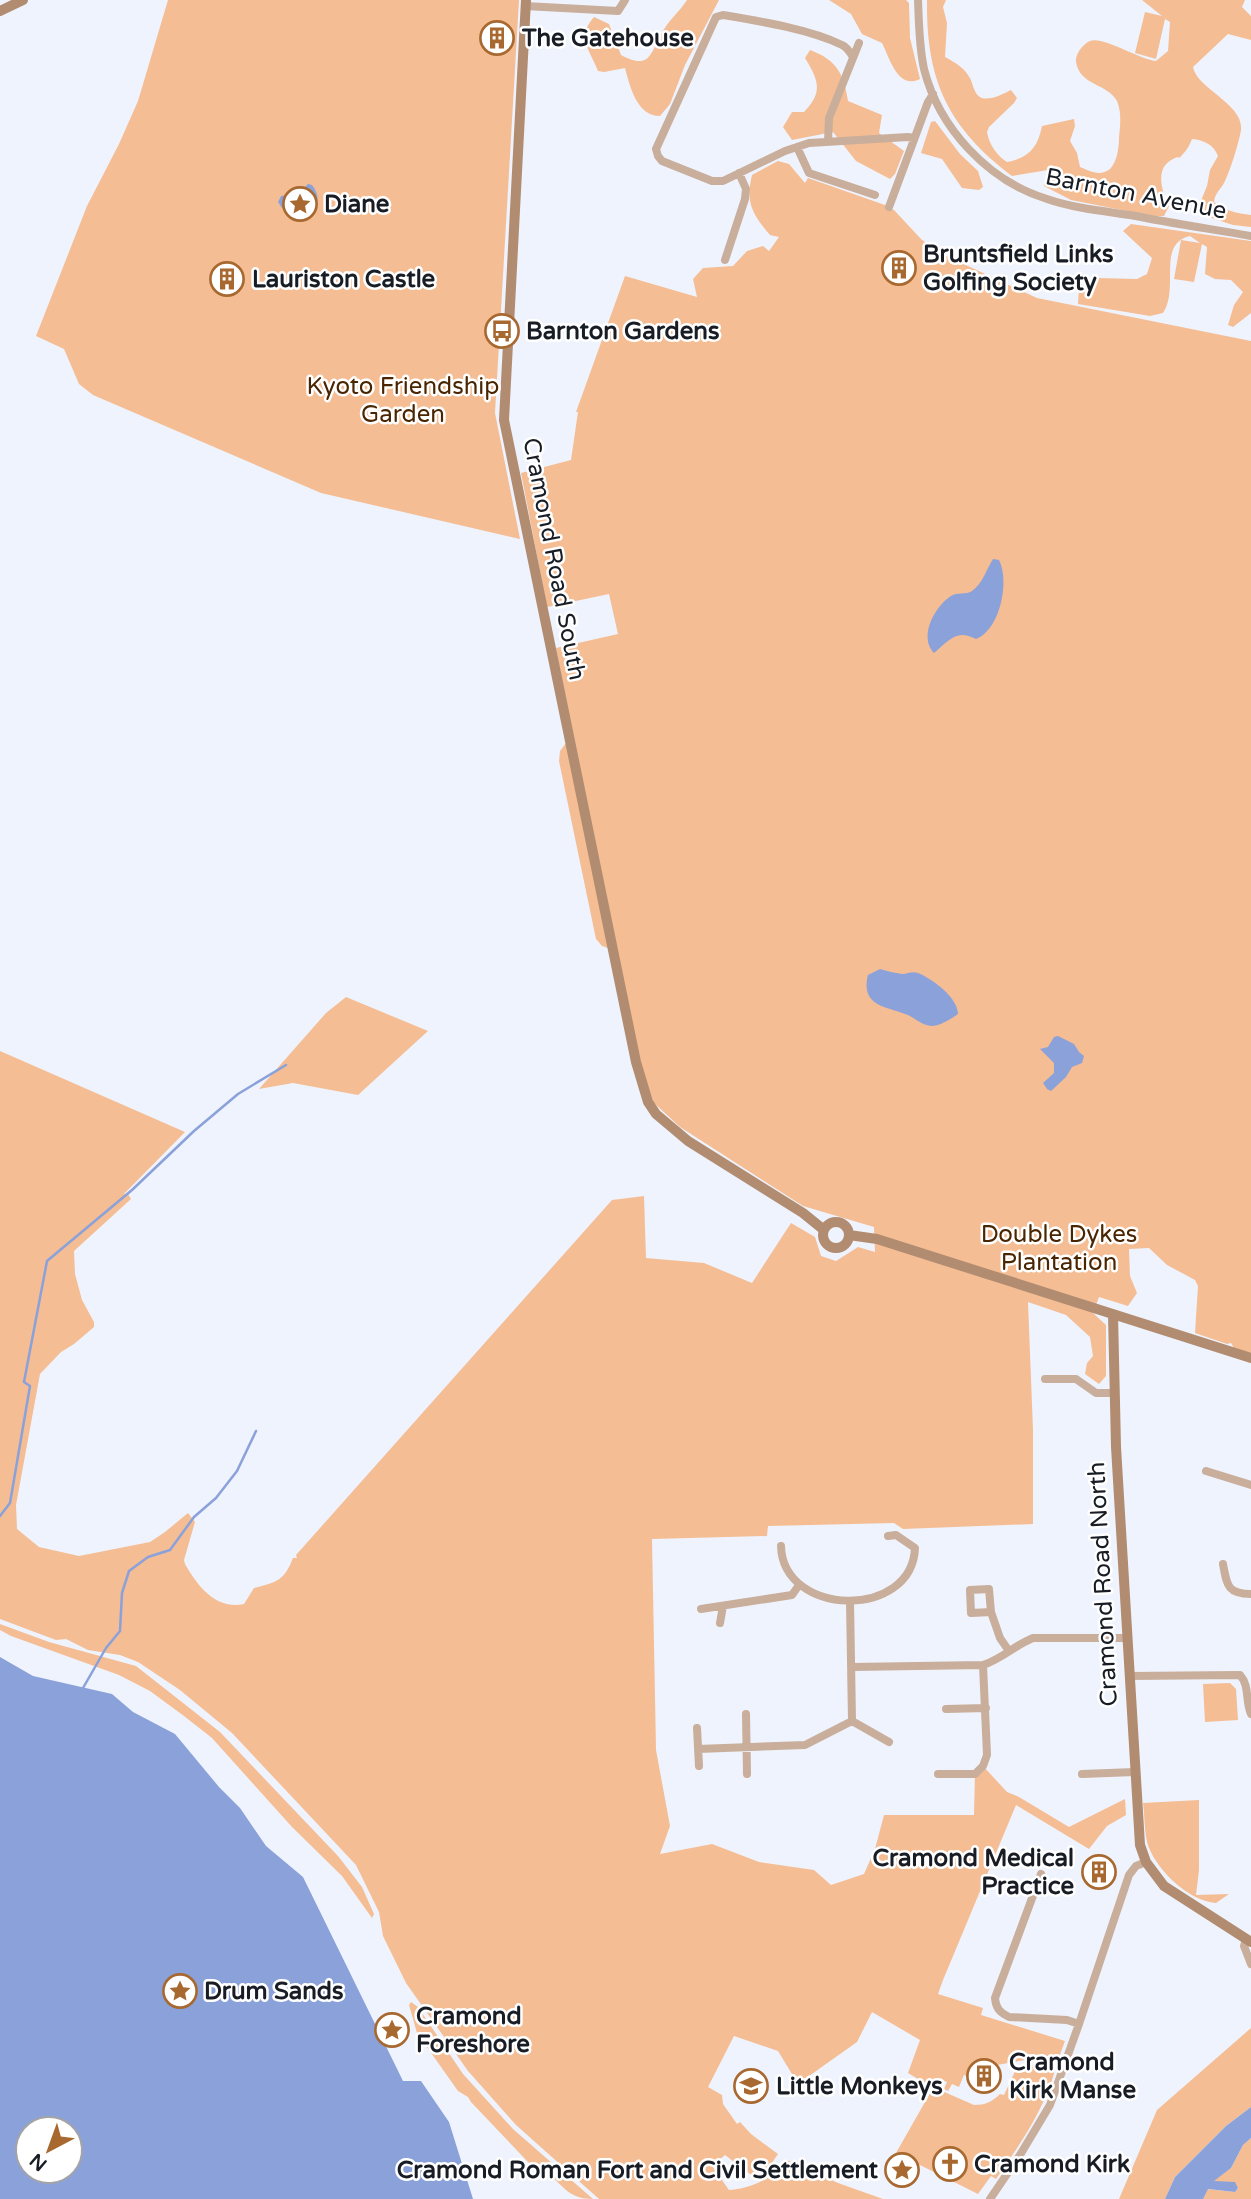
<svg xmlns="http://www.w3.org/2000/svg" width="1251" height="2199" font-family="'Varela Round',sans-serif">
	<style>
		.green { fill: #f4bd94 }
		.water { fill: #8aa1da; fill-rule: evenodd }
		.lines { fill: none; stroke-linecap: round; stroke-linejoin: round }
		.stream { stroke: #8aa1da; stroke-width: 2.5 }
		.street { stroke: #c8ae9b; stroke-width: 8 }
		.secondary { stroke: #b18c70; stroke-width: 10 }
		.labels { text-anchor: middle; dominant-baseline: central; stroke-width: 5; stroke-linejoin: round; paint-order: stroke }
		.poi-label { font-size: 24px; font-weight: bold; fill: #181c24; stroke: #fff; text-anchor: start }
		.street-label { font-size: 24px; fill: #181c24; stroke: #fff }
		.park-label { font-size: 24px; fill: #492501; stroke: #fff }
	</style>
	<rect width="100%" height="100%" fill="#eff3fd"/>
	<path class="green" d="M 168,0 L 519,0 L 495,413 L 520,539 L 321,493 L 93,395 L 79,384 L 64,349 L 36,336 L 87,206 L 119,144 L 138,101 Z
		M 687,0 L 719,0 L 685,65 L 670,104 L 660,116 C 637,116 630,87 625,68 L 604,72 L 598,71 C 589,48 576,38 594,17 L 609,24 L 621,55 C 651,71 650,53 663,31 C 669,20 680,11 687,0 Z
		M 829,0 L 906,0 L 909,3 L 910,38 L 920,79 C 898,90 890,59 882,43 L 862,34 L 851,14 Z
		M 927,0 L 946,0 L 943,7 L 947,23 L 945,57 C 954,62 962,66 968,75 C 972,80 972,85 975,91 C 981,106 1001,95 1011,90 L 1017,98 L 1014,103 L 989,127 L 987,132 C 989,144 997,156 1007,162 C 1029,158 1038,147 1042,126 L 1074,119 L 1075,126 L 1070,141 L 1077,153 L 1080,167 C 1090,171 1100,177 1110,169 C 1117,162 1119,148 1119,138 C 1120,126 1122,113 1117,101 C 1107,83 1080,86 1076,62 C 1075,54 1083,44 1090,41 C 1103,36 1138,59 1156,61 L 1168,51 L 1170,22 L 1165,19 L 1156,59 L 1135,53 L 1145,12 L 1162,16 L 1142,0 L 1245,0 L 1242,7 L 1251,16 L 1251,40 L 1228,34 L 1193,67 C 1197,89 1244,104 1241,130 C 1239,142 1230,172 1224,183 C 1220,190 1215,193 1214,202 C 1225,211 1237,213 1251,215 L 1251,227 L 1233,225 L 1202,215 L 1198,208 L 1207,186 L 1210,170 L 1218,156 C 1214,145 1204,140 1192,139 C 1190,144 1187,150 1183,154 C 1176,162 1182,154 1173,159 C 1154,168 1162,192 1169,206 L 1164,216 L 1152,216 L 1071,200 L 1044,186 L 1048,170 L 1012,176 C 948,127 926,81 927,0 Z
		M 810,50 C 837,60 844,74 848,101 L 882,115 L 879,133 L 904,151 L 895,174 L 890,179 L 856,161 L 833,132 L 792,140 L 783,127 L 792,112 L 804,112 C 823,92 819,81 805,58 Z
		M 935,121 L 960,154 L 978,171 L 983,187 L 979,190 L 962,188 L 942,159 L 921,153 L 931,122 Z
		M 778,161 L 789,164 L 805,183 L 808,178 L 885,205 L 894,210 L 921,239 L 938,252 L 1037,298 L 1251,341 L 1251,1353 L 1234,1348 L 1231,1343 L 1227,1344 L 1195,1333 L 1198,1286 L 1195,1280 L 1167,1265 L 1149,1248 L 1129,1249 L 1130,1276 L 1137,1293 L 1128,1306 L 1099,1297 L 1093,1313 L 1106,1325 L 1106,1376 L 1099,1384 L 1085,1374 L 1087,1363 L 1093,1356 L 1090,1337 L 1066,1315 L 1028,1302 L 1033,1430 L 1033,1524 L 903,1529 L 894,1523 L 768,1526 L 767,1536 L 652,1539 L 656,1750 L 670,1826 L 660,1854 L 712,1844 L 759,1862 L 814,1870 L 831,1885 L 864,1874 L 875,1849 L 884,1815 L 974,1815 L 975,1774 L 983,1766 L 1007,1792 L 1019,1797 L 1069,1827 L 1125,1799 L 1126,1815 L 1107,1826 L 1089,1849 L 1016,1805 L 943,1980 L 938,1994 L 983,2008 L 981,2015 L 1065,2041 L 1058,2060 L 1025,2060 L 997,2065 L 981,2060 L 973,2079 L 964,2075 L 959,2087 L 952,2084 L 948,2091 L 944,2089 L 947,2082 L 940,2079 L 933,2087 L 974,2105 C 985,2105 992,2102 1000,2094 L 1004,2095 L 1017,2067 L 1039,2065 L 1053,2069 L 1054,2074 C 1041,2115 1020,2144 996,2179 L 991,2176 L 978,2194 L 896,2153 L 933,2088 L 908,2073 L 920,2040 L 872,2012 L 857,2042 L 802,2081 L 795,2079 L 778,2051 L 734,2036 L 708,2087 L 722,2095 L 723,2104 L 737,2124 L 740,2122 L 751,2134 L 778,2154 L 767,2170 L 754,2177 L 725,2155 L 712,2166 L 729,2190 C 740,2190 760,2184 768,2177 C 775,2171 779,2164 787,2160 L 838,2183 L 883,2199 L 599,2199 L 516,2125 L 468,2071 L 406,1983 L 383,1936 L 379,1912 L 356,1865 L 232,1733 L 180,1690 L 138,1662 L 120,1655 L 88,1650 L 66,1639 L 56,1640 L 0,1619 L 0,1051 L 185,1132 L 124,1194 L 128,1194 L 131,1199 L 74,1251 L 75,1274 L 82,1300 L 94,1322 L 94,1327 L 74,1344 L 61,1352 L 40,1374 L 16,1505 L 17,1529 L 39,1547 L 79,1556 L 150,1542 L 165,1532 L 188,1513 L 195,1522 L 184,1560 L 185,1564 C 197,1585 215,1610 244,1604 L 254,1588 C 277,1582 284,1581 293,1558 L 297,1558 L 296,1555 L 612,1200 L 644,1196 L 646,1258 L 704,1263 L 752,1283 L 791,1223 L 815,1237 L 821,1256 L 836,1261 L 858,1247 L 875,1252 L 874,1227 L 803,1206 L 680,1127 L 653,1102 L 641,1069 L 614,950 L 602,946 L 596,939 L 559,761 L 560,751 L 572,735 L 556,648 L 618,634 L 609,594 L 547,607 L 521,473 L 571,460 L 578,412 L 576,412 L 625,276 L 697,297 L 693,279 L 703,268 L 733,266 L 747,251 L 763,246 L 769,251 L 779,237 L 770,235 C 753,215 745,203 752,175 Z
		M 1131,224 L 1251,241 L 1251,313 L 1233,327 L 1228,325 L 1234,305 L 1243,292 L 1231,280 L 1215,279 L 1205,274 L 1207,247 L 1202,244 L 1194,282 L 1174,279 L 1181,240 L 1200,243 L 1190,236 C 1156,244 1180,288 1163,313 L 1150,316 L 1078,304 L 1079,287 L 1098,278 L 1137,279 L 1147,274 L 1152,258 L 1123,231 Z
		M 346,997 L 428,1031 L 358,1095 L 293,1083 L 259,1089 L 326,1013 Z
		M 0,1624 L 49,1642 L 136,1666 L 220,1732 L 338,1856 L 362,1887 L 374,1914 L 372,1918 L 342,1876 L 292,1827 L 212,1738 L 184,1716 L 150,1691 L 119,1675 L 11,1636 L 0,1630 Z
		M 1230,1683 L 1236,1689 L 1238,1720 L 1205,1722 L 1203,1684 Z
		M 1199,1800 L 1199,1870 L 1196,1895 L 1229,1894 L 1216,1903 C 1189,1901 1159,1872 1149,1848 C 1144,1835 1145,1817 1143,1803 Z
		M 411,2002 L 418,2007 L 463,2074 L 513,2129 L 593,2199 C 570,2199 565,2188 550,2175 L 547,2175 L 528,2162 L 471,2102 L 468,2097 L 458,2091 L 417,2033 L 409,2005 Z
		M 1251,2028 L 1251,2107 L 1226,2126 L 1175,2177 L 1165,2199 L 1119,2199 L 1157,2110 Z
		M 1251,2138 L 1251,2199 L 1203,2199 L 1207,2189 L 1235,2192 L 1238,2188 L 1213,2181 L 1231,2168 L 1243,2145 Z"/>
	<path class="water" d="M 308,184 L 312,185 C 323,198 317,215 300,217 L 282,208 L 278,202 L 281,196 L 299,193 Z
		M 993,559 L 999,560 C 1010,581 1000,630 976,639 C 956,629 950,640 934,653 C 918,637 935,606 951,596 C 957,592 966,595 972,591 C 983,583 986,570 993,559 Z
		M 880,969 C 887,971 895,973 902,974 C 908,974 912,971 918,973 C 933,979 958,998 958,1014 C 951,1019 941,1025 933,1026 C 923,1026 916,1019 908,1015 C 887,1006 860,1007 868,975 Z
		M 1058,1036 L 1074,1044 L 1079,1052 L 1084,1056 L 1082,1063 L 1072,1067 L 1066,1077 L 1051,1091 L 1047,1089 L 1043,1083 L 1054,1073 L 1054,1063 L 1040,1049 L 1048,1047 L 1054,1037 Z
		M 0,1657 L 33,1676 L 112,1694 L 133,1712 L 175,1734 L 219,1787 L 240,1808 L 266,1846 L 303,1877 L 403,2081 L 421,2081 L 449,2122 L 473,2199 L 0,2199 ZM 28,2129 L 70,2129 L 70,2171 L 28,2171 Z
		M 1251,2107 L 1251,2138 L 1243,2145 L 1231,2168 L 1214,2181 L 1235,2182 L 1238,2188 L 1235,2192 L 1208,2189 L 1203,2199 L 1165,2199 L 1175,2177 L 1226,2126 Z"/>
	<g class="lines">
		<path class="stream" d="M 0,1516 L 10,1503 L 30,1386 L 24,1382 L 47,1261 L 132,1190 L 194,1131 L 238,1094 L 286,1065
			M 83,1688 L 106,1648 L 120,1631 L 122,1593 L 129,1571 L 148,1557 L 170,1550 L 194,1517 L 216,1498 L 237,1471 L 256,1431"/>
		<path class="street" d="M 918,0 C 919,23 919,46 924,69 C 939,128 988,181 1047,199 C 1073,208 1103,211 1130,215 C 1170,223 1211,229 1251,236
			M 525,6 L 618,11 L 625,0
			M 853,57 C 850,52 847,47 842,45 C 809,29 759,21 723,15 L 716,17 L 656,149 L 658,156 L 662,161 L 712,181 L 723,181 L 785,151 L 809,143 L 908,137 L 914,138
			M 828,142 L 829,118 L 859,43
			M 797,147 L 809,173 L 875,195
			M 889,207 L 928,102 L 933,94
			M 725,260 L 745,199 L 746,189 L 739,173
			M 1045,1379 L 1076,1379 L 1096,1393 L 1115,1393
			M 1206,1471 L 1251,1485
			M 781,1546 C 783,1617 912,1620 915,1548 L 896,1535 L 888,1536
			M 1223,1564 C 1227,1585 1227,1594 1251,1594
			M 989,1589 L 991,1612 L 971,1613 L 970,1590 Z
			M 850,1601 L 852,1721
			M 701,1609 L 792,1595 L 799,1585
			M 991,1612 L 1000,1638 L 1009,1651
			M 720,1623 L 723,1606
			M 852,1667 L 983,1665 C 1002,1659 1015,1645 1033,1638 L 1127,1638
			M 1129,1676 L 1240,1675 C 1250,1686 1245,1701 1251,1714
			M 946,1709 L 986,1708
			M 746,1714 L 747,1774
			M 697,1728 L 699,1766
			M 698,1749 L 805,1745 L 852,1721 L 889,1742
			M 938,1774 L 975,1774 L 983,1766 L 987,1755 L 983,1665
			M 1082,1774 L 1135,1772
			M 1041,1874 L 995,1998 C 996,2008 999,2012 1009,2017 L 1067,2020 L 1079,2024
			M 1246,1939 L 1244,1946 L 1251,1964
			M 990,2199 L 1020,2155 L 1050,2105 L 1079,2024 L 1129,1875 L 1136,1866 L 1146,1862"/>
		<path class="secondary" d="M 526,0 L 504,420 L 636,1062 L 648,1102 L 656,1114 L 688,1141 L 803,1213 L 824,1230
			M 0,11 L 23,0
			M823 1235a13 13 0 1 1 26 0a13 13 0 1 1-26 0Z
			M 849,1235 L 877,1239 L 1251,1358
			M 1113,1314 L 1116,1447 L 1140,1845 L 1146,1862 L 1164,1886 L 1251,1942"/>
	</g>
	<defs>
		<g id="building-ring" transform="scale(1.75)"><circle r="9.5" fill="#fff" stroke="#a86931" stroke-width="1.5"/><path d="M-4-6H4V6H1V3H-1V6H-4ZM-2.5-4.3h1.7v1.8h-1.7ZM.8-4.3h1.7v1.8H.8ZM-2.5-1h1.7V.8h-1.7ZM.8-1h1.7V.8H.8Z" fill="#a86931"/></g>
		<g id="sight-ring" transform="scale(1.75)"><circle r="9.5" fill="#fff" stroke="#a86931" stroke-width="1.5"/><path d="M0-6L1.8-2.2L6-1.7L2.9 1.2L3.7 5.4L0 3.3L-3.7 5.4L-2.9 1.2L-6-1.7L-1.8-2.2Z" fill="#a86931"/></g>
		<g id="bus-ring" transform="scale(1.75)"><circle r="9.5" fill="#fff" stroke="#a86931" stroke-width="1.5"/><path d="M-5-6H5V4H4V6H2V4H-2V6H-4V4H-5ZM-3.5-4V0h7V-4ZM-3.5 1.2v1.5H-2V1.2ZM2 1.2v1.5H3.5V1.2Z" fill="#a86931"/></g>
		<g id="school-ring" transform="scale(1.75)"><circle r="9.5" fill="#fff" stroke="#a86931" stroke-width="1.5"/><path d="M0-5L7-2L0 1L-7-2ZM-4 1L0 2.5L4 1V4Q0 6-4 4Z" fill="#a86931"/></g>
		<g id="church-ring" transform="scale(1.75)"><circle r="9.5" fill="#fff" stroke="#a86931" stroke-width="1.5"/><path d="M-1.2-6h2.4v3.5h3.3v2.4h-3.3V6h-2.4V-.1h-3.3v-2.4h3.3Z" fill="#a86931"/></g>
	</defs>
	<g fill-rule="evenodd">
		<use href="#building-ring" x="497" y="38"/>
		<use href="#sight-ring" x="300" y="204"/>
		<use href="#building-ring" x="899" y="268"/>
		<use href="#building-ring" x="227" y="279"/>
		<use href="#bus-ring" x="502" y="331"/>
		<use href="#building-ring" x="1099" y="1872"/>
		<use href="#sight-ring" x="180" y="1991"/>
		<use href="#sight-ring" x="392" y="2030"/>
		<use href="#building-ring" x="984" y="2076"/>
		<use href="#school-ring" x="751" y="2086"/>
		<use href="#church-ring" x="950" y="2164"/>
		<use href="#sight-ring" x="902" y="2170"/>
	</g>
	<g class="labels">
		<g class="poi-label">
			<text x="522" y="38">The Gatehouse</text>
			<text x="324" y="204">Diane</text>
			<text x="923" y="254">Bruntsfield Links<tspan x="923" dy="28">Golfing Society</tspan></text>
			<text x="252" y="279">Lauriston Castle</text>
			<text x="526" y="331">Barnton Gardens</text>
			<text x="1074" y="1858" text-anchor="end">Cramond Medical<tspan x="1074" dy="28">Practice</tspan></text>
			<text x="204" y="1991">Drum Sands</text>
			<text x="416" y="2016">Cramond<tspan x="416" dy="28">Foreshore</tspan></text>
			<text x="1009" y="2062">Cramond<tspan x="1009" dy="28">Kirk Manse</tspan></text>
			<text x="776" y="2086">Little Monkeys</text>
			<text x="974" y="2164">Cramond Kirk</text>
			<text x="878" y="2170" text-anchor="end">Cramond Roman Fort and Civil Settlement</text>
		</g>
		<g class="street-label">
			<text transform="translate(1136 194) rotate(11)">Barnton Avenue</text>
			<text transform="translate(554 559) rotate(79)">Cramond Road South</text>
			<text transform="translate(1103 1584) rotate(-93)">Cramond Road North</text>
		</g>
		<g class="park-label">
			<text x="403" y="386">Kyoto Friendship<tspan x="403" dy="28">Garden</tspan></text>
			<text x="1059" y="1234">Double Dykes<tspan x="1059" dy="28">Plantation</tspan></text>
		</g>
	</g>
	<g transform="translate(49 2150) rotate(221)"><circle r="33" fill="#ffffff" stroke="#a3a4a7" stroke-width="2"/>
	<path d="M0-5L12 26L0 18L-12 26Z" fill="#a86931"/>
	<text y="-10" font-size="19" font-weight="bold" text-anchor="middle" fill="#181c24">N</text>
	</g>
</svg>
